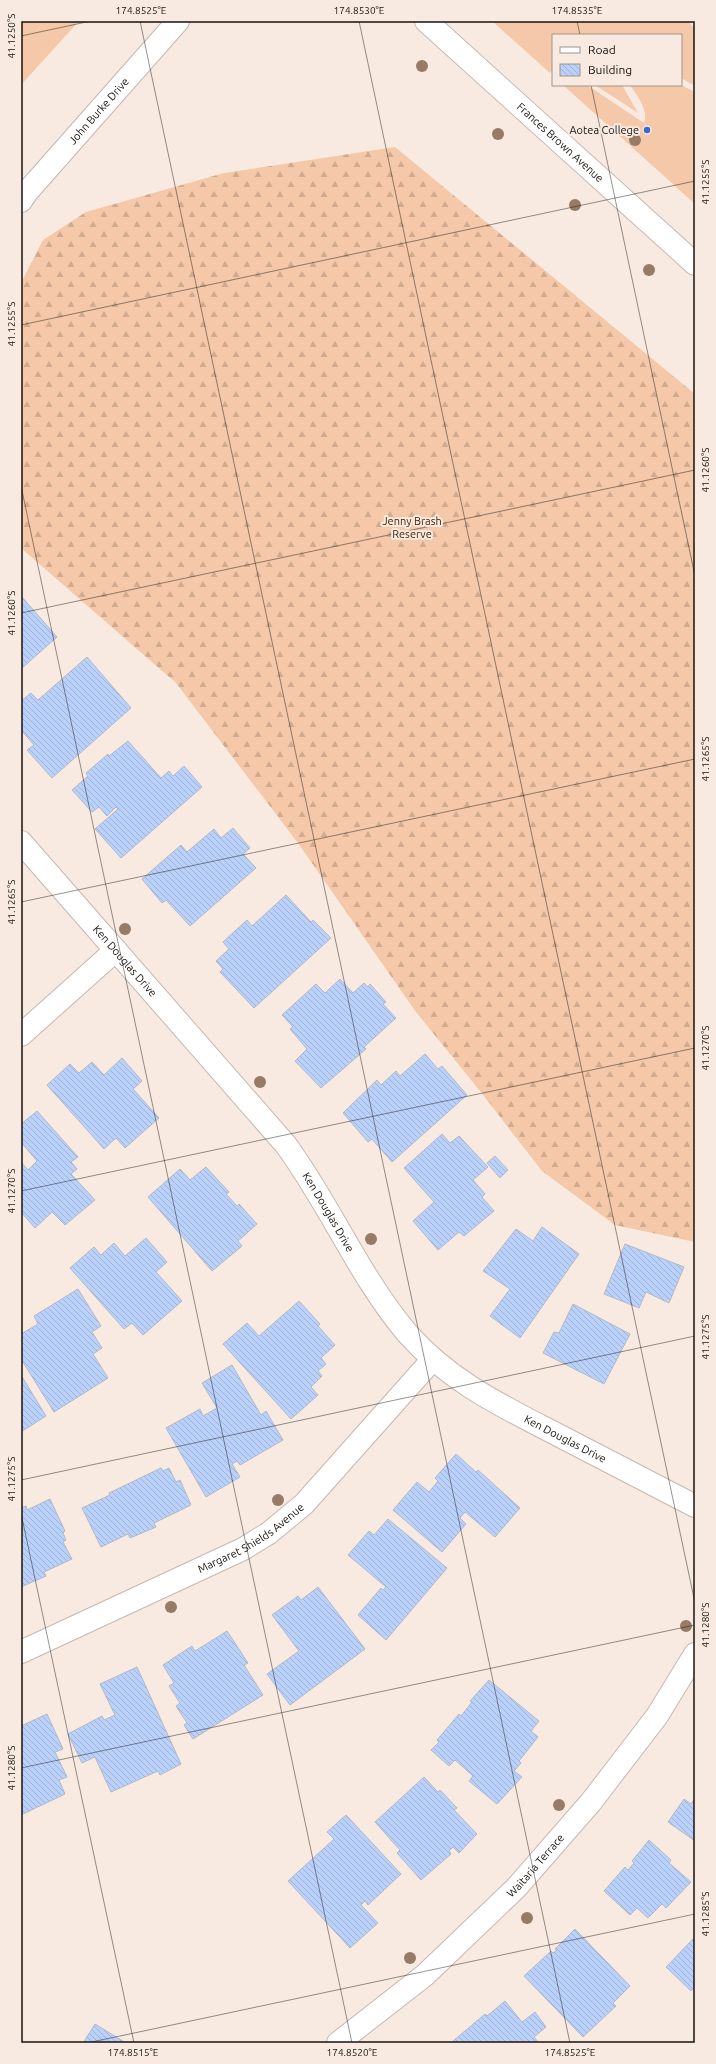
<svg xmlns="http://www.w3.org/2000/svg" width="716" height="2064" font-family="Ubuntu,sans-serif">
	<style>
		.grass { fill: #f4c8a9 }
		.forest { fill: url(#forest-firs) }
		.building { fill: url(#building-back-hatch); stroke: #b2b9c6 }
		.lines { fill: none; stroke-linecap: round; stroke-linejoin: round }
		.minor-casing { stroke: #c6b8af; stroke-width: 24 }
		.minor { stroke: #fff; stroke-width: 22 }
		.tree { fill: #967c67 }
		.ticks { fill: none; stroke: #16120e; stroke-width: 1; stroke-opacity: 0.45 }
		.poi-dot { fill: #346bd9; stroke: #f8eae0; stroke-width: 1.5 }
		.labels { text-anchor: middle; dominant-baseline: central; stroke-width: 4; stroke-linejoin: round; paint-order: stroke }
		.street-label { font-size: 11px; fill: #16120e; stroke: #f8eae0 }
		.poi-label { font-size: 11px; fill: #16120e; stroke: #f8eae0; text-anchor: end }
		.park-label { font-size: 11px; fill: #452204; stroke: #f8eae0 }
		.neatline { fill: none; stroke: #16120e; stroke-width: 1.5 }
		.ticks-label { font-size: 10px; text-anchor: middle; fill: #16120e }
	</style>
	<defs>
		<pattern id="forest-firs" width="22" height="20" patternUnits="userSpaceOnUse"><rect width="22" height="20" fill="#f4c8a9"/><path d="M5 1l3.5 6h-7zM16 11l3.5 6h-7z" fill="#d0ab90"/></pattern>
		<pattern id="building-back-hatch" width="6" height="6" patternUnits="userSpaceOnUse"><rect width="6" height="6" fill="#bad1fc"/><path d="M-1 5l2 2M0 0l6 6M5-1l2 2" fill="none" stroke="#9fb2d7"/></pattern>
	</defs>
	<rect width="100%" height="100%" fill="#f8eae0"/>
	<path class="grass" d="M 21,21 L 79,21 L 21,85 Z
		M 492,21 L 688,21 L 695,29 L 695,86 L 681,78 L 681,35 L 553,35 L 553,69 L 550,73 Z
		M 563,85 L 587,85 L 644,123 C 649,110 637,96 630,85 L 681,85 L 695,92 L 695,204 Z
		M 595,85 L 622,85 L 638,113 Z"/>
	<path class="forest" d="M 395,147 L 695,394 L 695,1242 L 615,1225 L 542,1171 L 480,1091 L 416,1012 L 298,843 L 176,683 L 21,548 L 21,283 L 43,240 L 86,212 L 224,173 Z"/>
	<path class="building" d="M 22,597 L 57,637 L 21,669 L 21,598 Z
		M 87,657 L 131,708 L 52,778 L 27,750 L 34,745 L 21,730 L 21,701 L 31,693 L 38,700 Z
		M 128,741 L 161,778 L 169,771 L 173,776 L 184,766 L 202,787 L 121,858 L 95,829 L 118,809 L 116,807 L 107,816 L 99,807 L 92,812 L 72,790 L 88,776 L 86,773 L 108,754 L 109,756 Z
		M 233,828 L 250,848 L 243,854 L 256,868 L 190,926 L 166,900 L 162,903 L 142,879 L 181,845 L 187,852 L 214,829 L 221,838 Z
		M 286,895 L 311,922 L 313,920 L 331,938 L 254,1008 L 220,972 L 223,969 L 216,961 L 229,949 L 223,942 L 247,920 L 252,926 Z
		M 340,979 L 353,993 L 364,983 L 368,987 L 370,984 L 386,1002 L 383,1004 L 396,1018 L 364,1047 L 366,1049 L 321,1088 L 295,1061 L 307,1049 L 290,1029 L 293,1027 L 282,1015 L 316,984 L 325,993 Z
		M 425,1054 L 438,1069 L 442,1066 L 467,1095 L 392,1162 L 372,1139 L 368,1142 L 343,1113 L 377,1080 L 381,1085 L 396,1071 L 400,1076 Z
		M 122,1058 L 142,1081 L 133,1089 L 159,1118 L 125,1148 L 116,1138 L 104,1149 L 47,1085 L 70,1064 L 79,1073 L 92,1062 L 104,1075 Z
		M 37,1111 L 78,1157 L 71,1162 L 77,1169 L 71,1174 L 95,1200 L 65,1225 L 52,1212 L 35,1228 L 21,1212 L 21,1162 L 28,1170 L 37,1161 L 21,1142 L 21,1124 Z
		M 442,1134 L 450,1143 L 459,1136 L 488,1167 L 473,1180 L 485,1194 L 482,1197 L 494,1211 L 464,1236 L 459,1232 L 438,1250 L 413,1221 L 434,1202 L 404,1168 Z
		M 495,1156 L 508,1170 L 500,1178 L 487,1163 Z
		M 206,1167 L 229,1192 L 226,1194 L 237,1206 L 239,1204 L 257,1224 L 238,1241 L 242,1246 L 212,1271 L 148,1197 L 180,1169 L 190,1180 Z
		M 542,1227 L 579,1254 L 520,1338 L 490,1316 L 510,1289 L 483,1271 L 516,1229 L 533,1241 Z
		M 146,1238 L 167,1262 L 156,1272 L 182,1301 L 143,1335 L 132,1323 L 124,1329 L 70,1268 L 94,1247 L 101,1255 L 114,1243 L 125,1256 Z
		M 625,1244 L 684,1267 L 669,1303 L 646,1292 L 639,1308 L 604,1294 Z
		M 78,1289 L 101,1326 L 92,1332 L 102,1348 L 93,1354 L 108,1378 L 54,1412 L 21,1359 L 21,1334 L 38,1324 L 34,1316 Z
		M 299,1301 L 320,1324 L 318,1326 L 335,1345 L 321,1358 L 326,1364 L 318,1371 L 322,1376 L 311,1387 L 318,1395 L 291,1419 L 223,1344 L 247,1323 L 259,1336 Z
		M 573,1304 L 630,1334 L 604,1384 L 543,1353 L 554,1332 L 559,1333 Z
		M 232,1365 L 261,1415 L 266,1411 L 283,1440 L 240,1465 L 237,1461 L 232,1464 L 240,1477 L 206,1497 L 166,1428 L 200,1409 L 203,1416 L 217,1408 L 202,1383 Z
		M 21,1375 L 46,1416 L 21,1432 Z
		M 456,1454 L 476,1472 L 478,1470 L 520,1508 L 495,1537 L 465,1512 L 460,1518 L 466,1524 L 442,1552 L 393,1510 L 417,1482 L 429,1492 L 438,1481 L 435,1478 Z
		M 161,1468 L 163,1471 L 169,1468 L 176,1482 L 180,1480 L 191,1505 L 154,1523 L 156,1527 L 130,1538 L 128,1534 L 101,1547 L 82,1508 L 110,1495 L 109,1493 Z
		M 50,1499 L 65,1531 L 63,1533 L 66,1540 L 63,1542 L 72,1559 L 44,1572 L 46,1576 L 21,1587 L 21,1508 L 26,1506 L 27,1510 Z
		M 388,1519 L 447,1568 L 386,1640 L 358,1615 L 381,1588 L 383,1590 L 386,1587 L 348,1555 L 369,1531 L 374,1535 Z
		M 318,1587 L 365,1649 L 290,1705 L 267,1674 L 299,1651 L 272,1615 L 298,1596 L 301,1600 Z
		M 227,1631 L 248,1663 L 244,1665 L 263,1695 L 193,1739 L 184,1725 L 187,1723 L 176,1706 L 180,1703 L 169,1686 L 174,1683 L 163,1665 L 192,1646 L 195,1651 Z
		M 137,1667 L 181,1764 L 160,1775 L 158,1771 L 111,1792 L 95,1757 L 82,1763 L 68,1734 L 102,1716 L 104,1720 L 115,1715 L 100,1684 Z
		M 489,1680 L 539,1721 L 531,1731 L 538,1737 L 519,1761 L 521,1763 L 514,1771 L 522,1777 L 497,1804 L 469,1781 L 473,1776 L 455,1760 L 449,1766 L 431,1750 L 439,1742 L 437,1740 L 459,1714 L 461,1716 L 472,1702 L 470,1701 Z
		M 47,1714 L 63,1749 L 55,1752 L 67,1777 L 59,1780 L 65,1794 L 21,1815 L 21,1726 Z
		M 424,1777 L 438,1792 L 440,1790 L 457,1808 L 454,1810 L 477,1834 L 459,1853 L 453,1847 L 449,1851 L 451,1854 L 421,1880 L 397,1853 L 400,1850 L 375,1822 Z
		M 695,1798 L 695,1841 L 668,1822 L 684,1799 L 691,1804 Z
		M 346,1815 L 401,1874 L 368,1905 L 365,1901 L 361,1905 L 378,1923 L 350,1948 L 288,1881 L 334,1839 L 327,1832 Z
		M 649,1840 L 671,1860 L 669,1863 L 691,1882 L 666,1908 L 662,1904 L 648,1918 L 637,1908 L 630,1915 L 604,1891 L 625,1867 L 628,1870 L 634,1863 L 632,1861 Z
		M 575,1929 L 630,1986 L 613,2003 L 616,2006 L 583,2037 L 524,1976 L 551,1951 L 553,1953 L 557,1950 L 555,1949 Z
		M 695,1937 L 695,1987 L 691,1991 L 666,1967 Z
		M 505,2001 L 522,2022 L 535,2012 L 546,2027 L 534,2037 L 539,2043 L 455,2043 L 453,2041 L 485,2014 L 487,2016 Z
		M 95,2024 L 126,2043 L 83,2043 Z"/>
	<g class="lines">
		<g class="minor-casing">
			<g id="minor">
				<path id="s1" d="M 426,21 L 695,264"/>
				<path id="s2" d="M 21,201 L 27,192 L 178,21"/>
				<path id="s3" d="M 21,842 L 286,1145 C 330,1205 359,1276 407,1333 C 450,1382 502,1406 558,1435 C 604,1459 649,1482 695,1506"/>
				<path d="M 21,1035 L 116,950"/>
				<path id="s4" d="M 21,1652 L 243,1549 L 269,1533 L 304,1504 L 433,1359"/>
				<path id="s5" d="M 338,2043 L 425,1975 L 516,1888 L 591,1802 L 657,1716 L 695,1654"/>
			</g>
		</g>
		<use href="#minor" class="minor"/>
	</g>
	<g class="tree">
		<circle cx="422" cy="66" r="6"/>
		<circle cx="498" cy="134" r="6"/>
		<circle cx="635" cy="140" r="6"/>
		<circle cx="575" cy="205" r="6"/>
		<circle cx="649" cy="270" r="6"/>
		<circle cx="125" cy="929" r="6"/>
		<circle cx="260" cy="1082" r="6"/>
		<circle cx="371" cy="1239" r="6"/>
		<circle cx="278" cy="1500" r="6"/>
		<circle cx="171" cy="1607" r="6"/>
		<circle cx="686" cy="1626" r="6"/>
		<circle cx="559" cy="1805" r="6"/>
		<circle cx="527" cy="1918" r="6"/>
		<circle cx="410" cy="1958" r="6"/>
	</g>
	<path class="ticks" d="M 140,21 L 570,2043M 359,21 L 695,1603M 577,21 L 580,35M 21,36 L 91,21M 591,85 L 695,576M 21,325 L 695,181M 21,486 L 352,2043M 21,613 L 695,470M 21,902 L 695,759M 21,1191 L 695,1048M 21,1480 L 695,1336M 21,1513 L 134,2043M 21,1768 L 695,1625M 87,2043 L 695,1914"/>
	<circle class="poi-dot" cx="647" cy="130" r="4"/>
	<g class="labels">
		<g class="street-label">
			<text stroke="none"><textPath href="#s2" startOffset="119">John Burke Drive</textPath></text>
			<text stroke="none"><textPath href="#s1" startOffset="181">Frances Brown Avenue</textPath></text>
			<text stroke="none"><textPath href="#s3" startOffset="158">Ken Douglas Drive</textPath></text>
			<text stroke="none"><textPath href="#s3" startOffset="482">Ken Douglas Drive</textPath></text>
			<text stroke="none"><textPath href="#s3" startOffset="818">Ken Douglas Drive</textPath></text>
			<text stroke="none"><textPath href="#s4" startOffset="257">Margaret Shields Avenue</textPath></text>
			<text stroke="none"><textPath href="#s5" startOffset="266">Waitaria Terrace</textPath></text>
		</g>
		<g class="poi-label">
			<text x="639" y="130">Aotea College</text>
		</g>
		<g class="park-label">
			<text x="412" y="521">Jenny Brash<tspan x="412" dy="13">Reserve</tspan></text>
		</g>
	</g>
	<rect width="716" height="2064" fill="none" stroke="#f8eae0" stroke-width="44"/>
	<rect x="552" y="34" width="130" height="52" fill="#f8eae0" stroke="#9e948c"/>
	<rect x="560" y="47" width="20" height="6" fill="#ffffff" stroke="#9e948c"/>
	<text x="588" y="54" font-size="12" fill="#16120e">Road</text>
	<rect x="560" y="64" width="20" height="12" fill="url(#building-back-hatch)" stroke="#9e948c"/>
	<text x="588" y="74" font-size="12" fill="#16120e">Building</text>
	<rect x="22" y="22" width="672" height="2020" class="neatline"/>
	<g class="ticks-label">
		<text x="141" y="14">174.8525°E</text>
		<text x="359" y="14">174.8530°E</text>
		<text x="577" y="14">174.8535°E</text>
		<text transform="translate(11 36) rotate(-90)" y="4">41.1250°S</text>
		<text transform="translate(705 182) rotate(-90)" y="4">41.1255°S</text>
		<text transform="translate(11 324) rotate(-90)" y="4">41.1255°S</text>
		<text transform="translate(705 470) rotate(-90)" y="4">41.1260°S</text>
		<text transform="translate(11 613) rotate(-90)" y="4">41.1260°S</text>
		<text transform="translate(705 759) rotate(-90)" y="4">41.1265°S</text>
		<text transform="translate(11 902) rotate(-90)" y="4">41.1265°S</text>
		<text transform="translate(705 1048) rotate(-90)" y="4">41.1270°S</text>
		<text transform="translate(11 1191) rotate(-90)" y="4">41.1270°S</text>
		<text transform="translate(705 1337) rotate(-90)" y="4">41.1275°S</text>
		<text transform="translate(11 1479) rotate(-90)" y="4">41.1275°S</text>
		<text transform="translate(705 1625) rotate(-90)" y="4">41.1280°S</text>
		<text transform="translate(11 1768) rotate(-90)" y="4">41.1280°S</text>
		<text transform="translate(705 1914) rotate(-90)" y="4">41.1285°S</text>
		<text x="133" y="2056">174.8515°E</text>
		<text x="352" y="2056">174.8520°E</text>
		<text x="570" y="2056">174.8525°E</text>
	</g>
</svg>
